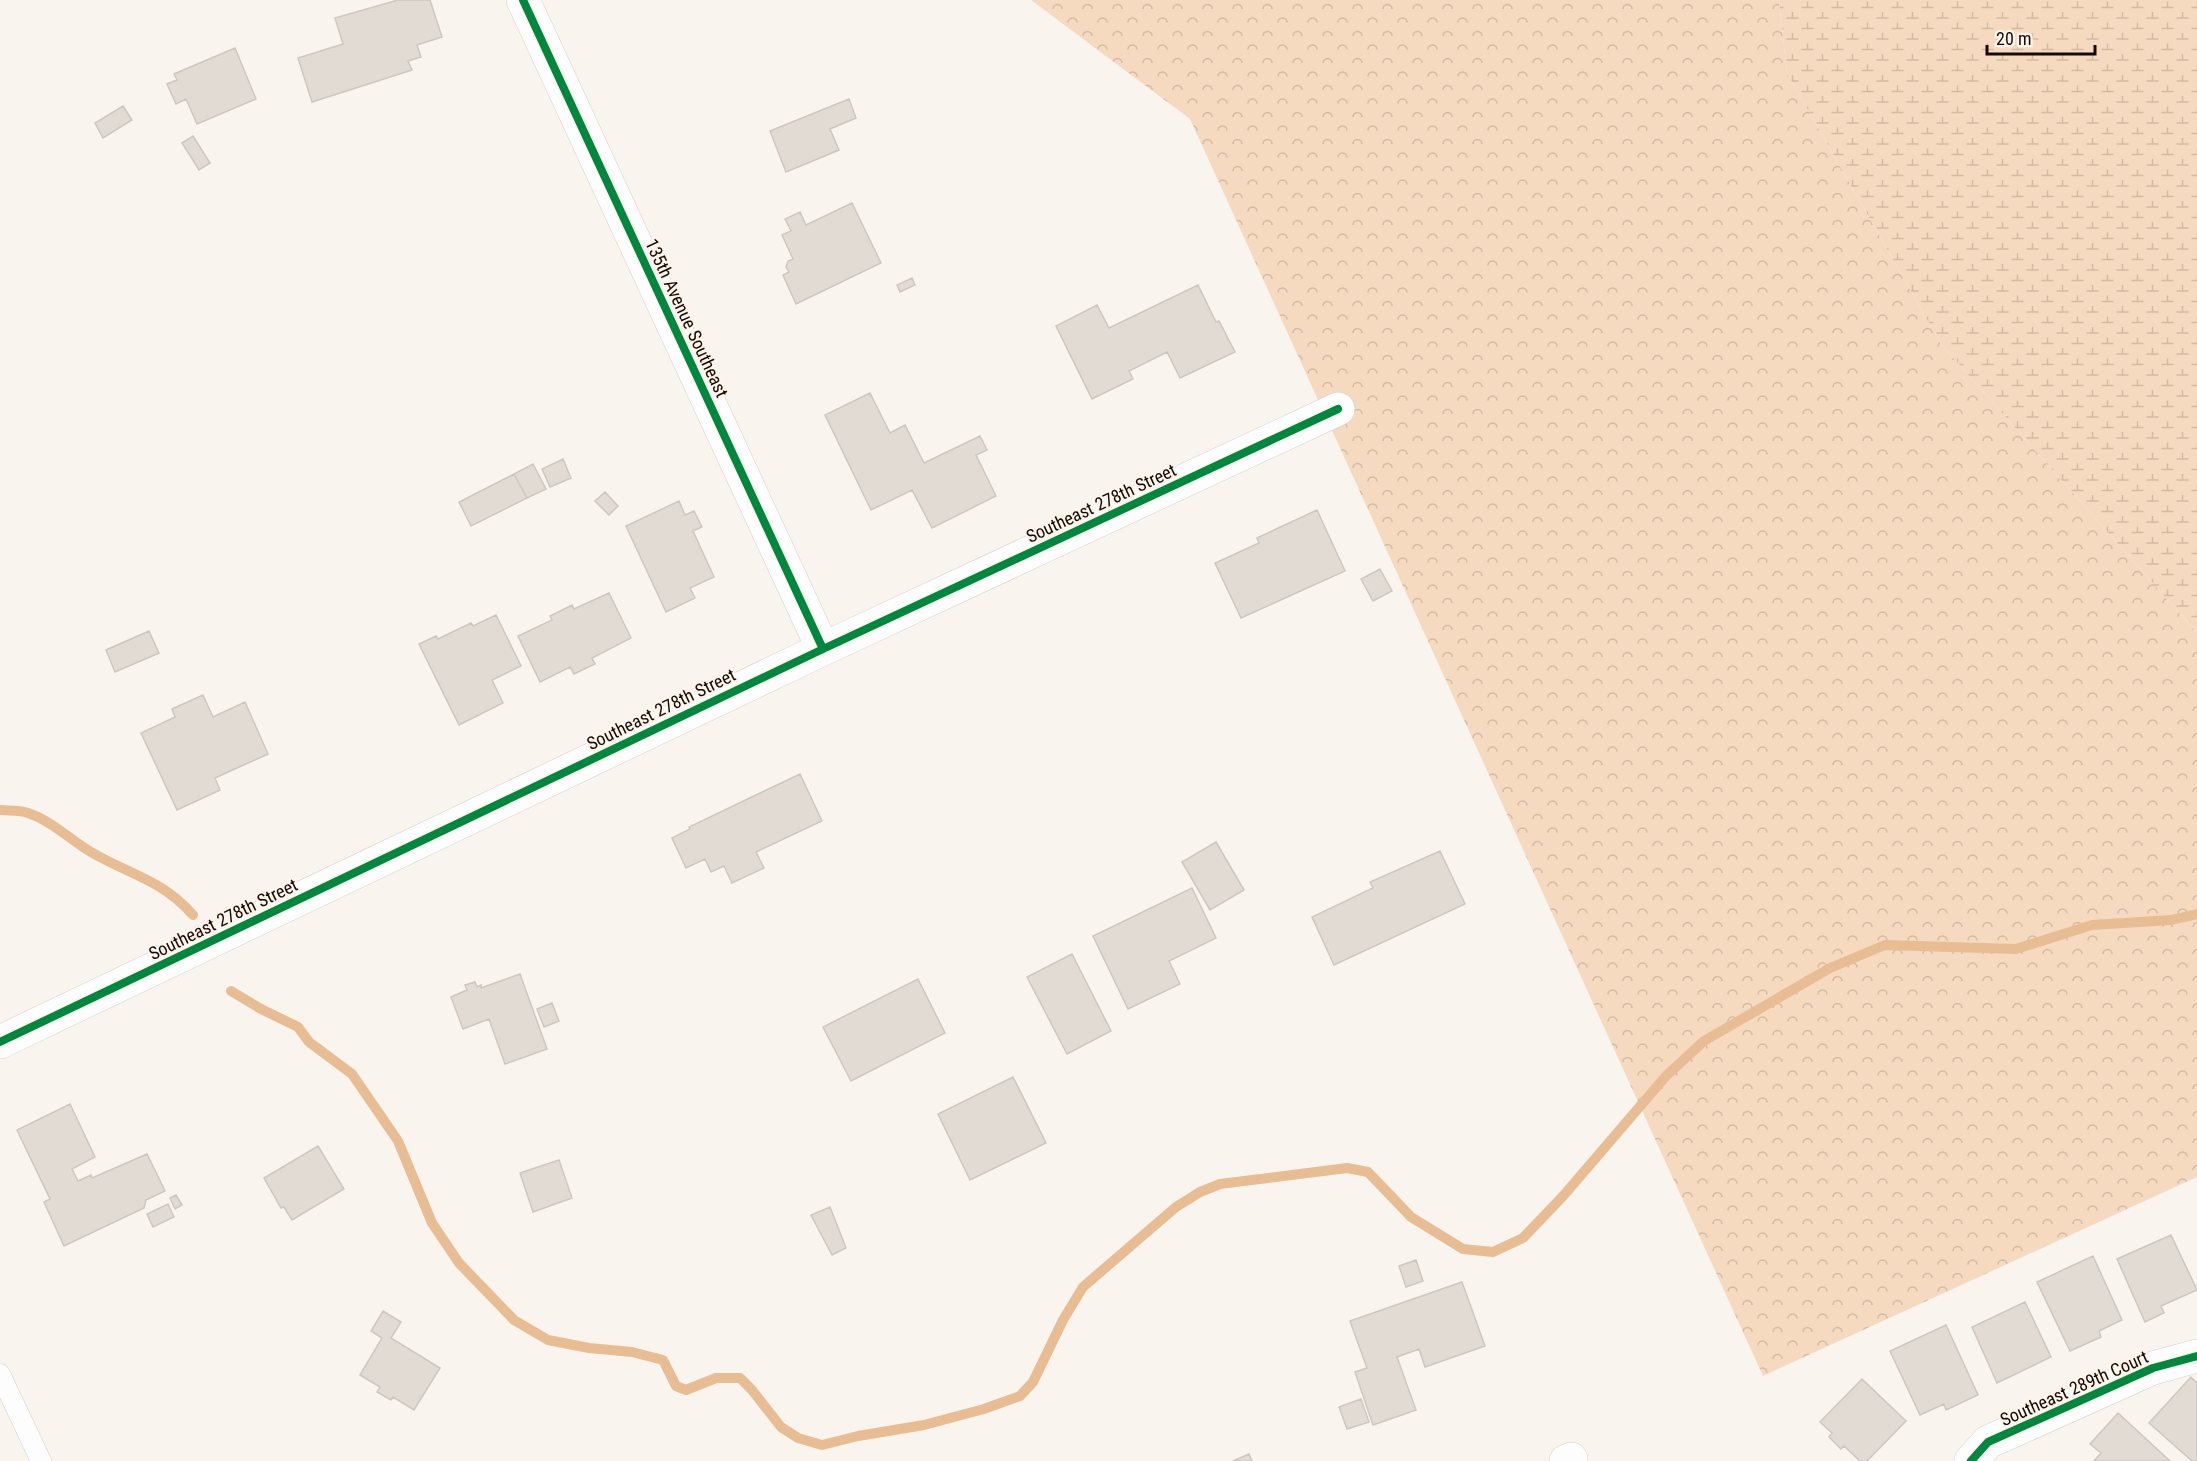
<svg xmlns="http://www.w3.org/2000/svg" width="2197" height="1461" font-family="'Roboto Condensed',sans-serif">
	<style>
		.forest { fill: url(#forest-crowns) }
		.wetland { fill: url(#wetland-marsh) }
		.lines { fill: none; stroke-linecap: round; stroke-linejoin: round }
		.stream { stroke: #e8bd94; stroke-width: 10 }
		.building { fill: #e2dbd4; stroke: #cec7c1; stroke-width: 1.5 }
		.lane-casing { stroke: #d7d0ca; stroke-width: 21 }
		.street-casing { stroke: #d7d0ca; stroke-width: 34 }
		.lane { stroke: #fefdfd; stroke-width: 20 }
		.street { stroke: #fefdfd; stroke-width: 33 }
		.cycleway-casing { stroke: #fef4eb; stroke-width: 11 }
		.cycleway { stroke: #00873e; stroke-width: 8 }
		.labels { text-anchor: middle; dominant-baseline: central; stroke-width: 4.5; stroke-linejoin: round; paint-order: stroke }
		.street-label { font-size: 18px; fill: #130a04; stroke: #fef4eb }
	</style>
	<defs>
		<pattern id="forest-crowns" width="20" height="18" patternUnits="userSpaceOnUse" patternTransform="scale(1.5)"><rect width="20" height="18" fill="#f6dac0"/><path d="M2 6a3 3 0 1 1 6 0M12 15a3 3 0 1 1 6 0" fill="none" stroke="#d2baa3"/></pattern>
		<pattern id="wetland-marsh" width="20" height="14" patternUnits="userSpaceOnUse" patternTransform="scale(1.5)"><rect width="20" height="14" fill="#f6dac0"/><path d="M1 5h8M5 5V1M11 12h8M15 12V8" fill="none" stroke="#d2baa3"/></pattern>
	</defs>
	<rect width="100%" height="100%" fill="#faf4ef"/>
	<path class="forest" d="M 1031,0 L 1779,0 L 1787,73 L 1941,344 L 2197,633 L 2197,1177 L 1763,1376 L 1190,119 Z"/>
	<path class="wetland" d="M 1779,0 L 2197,0 L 2197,633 L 1941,344 L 1787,73 Z"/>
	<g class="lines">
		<path class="stream" d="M 0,810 C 9,811 20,810 28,813 C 52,821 69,839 91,852 C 130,875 161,879 193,915
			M 231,991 L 261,1009 L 298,1027 L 309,1042 L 352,1074 L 398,1141 L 432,1223 L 459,1263 L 514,1320 L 548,1340 L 589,1348 L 632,1352 L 663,1360 L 676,1386 L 686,1390 L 716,1378 L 740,1378 L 752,1390 L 781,1427 L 798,1438 L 822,1445 L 858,1436 L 924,1425 L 984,1409 L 1020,1396 L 1033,1382 L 1063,1320 L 1083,1287 L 1176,1207 L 1200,1192 L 1220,1184 L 1347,1168 L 1368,1172 L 1411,1217 L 1463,1249 L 1493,1252 L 1523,1238 L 1564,1195 L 1666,1076 L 1704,1041 L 1830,968 L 1885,945 L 2016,949 L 2092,925 L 2171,920 L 2197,914"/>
	</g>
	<path class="building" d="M 398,0 L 430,0 L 442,37 L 417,45 L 421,57 L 408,61 L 412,70 L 312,102 L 298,58 L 343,44 L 335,18 Z
		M 235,48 L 256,99 L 197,124 L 186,99 L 176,104 L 167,84 L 177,80 L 174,74 Z
		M 849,99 L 856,118 L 830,129 L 839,150 L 786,172 L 770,131 Z
		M 123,106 L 132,120 L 103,138 L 95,123 Z
		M 193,136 L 210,163 L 199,170 L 182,143 Z
		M 852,203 L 881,263 L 796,304 L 783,275 L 789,272 L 786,267 L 788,261 L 793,259 L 782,235 L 791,231 L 785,219 L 800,212 L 806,225 Z
		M 912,278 L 915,285 L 900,292 L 897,285 Z
		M 1198,285 L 1216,322 L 1219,321 L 1235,352 L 1180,378 L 1167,352 L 1129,371 L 1133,379 L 1092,399 L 1056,326 L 1097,305 L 1109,328 Z
		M 870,393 L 890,433 L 905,425 L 924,463 L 980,436 L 987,450 L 976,455 L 996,496 L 932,528 L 912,490 L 871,510 L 825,415 Z
		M 563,459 L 571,478 L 550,487 L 542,469 Z
		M 533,464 L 546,489 L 527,498 L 514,474 Z
		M 514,474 L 527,498 L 471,526 L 459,502 Z
		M 605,492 L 618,506 L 609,515 L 595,501 Z
		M 679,501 L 685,515 L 694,511 L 702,527 L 693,531 L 714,577 L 690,588 L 695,598 L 666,612 L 626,526 Z
		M 1317,510 L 1345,571 L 1241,618 L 1215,563 L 1259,543 L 1257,538 Z
		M 1380,569 L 1392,591 L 1373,601 L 1361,579 Z
		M 609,593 L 631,638 L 592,658 L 595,664 L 574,674 L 570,667 L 540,682 L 518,636 L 552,620 L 550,616 L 572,605 L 574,609 Z
		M 496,615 L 521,666 L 492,680 L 503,703 L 459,725 L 419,644 L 436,636 L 438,639 L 471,623 L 473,626 Z
		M 149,631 L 159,653 L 115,672 L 106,650 Z
		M 203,695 L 213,717 L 245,702 L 268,754 L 215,778 L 220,790 L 177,810 L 141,733 L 175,717 L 172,709 Z
		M 800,774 L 822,821 L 756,852 L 764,868 L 732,883 L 724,866 L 711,872 L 705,859 L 686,868 L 672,838 L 690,829 L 689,827 Z
		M 1216,842 L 1244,890 L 1210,910 L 1182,862 Z
		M 1440,851 L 1465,904 L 1334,965 L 1312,917 L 1373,888 L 1370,882 Z
		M 1192,888 L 1216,938 L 1169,961 L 1180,984 L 1128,1009 L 1093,936 Z
		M 1072,954 L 1111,1031 L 1067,1054 L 1027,977 Z
		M 520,974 L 547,1049 L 505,1064 L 489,1019 L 463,1029 L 451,997 L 467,990 L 465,985 L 475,982 L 477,987 L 481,985 L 481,988 Z
		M 918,979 L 945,1033 L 851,1081 L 823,1027 Z
		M 552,1003 L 559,1021 L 544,1027 L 537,1009 Z
		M 1013,1077 L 1046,1143 L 970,1180 L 938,1114 Z
		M 70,1104 L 95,1157 L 72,1169 L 78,1181 L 91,1175 L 92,1178 L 147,1154 L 165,1191 L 146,1200 L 144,1208 L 64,1246 L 44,1202 L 50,1199 L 17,1130 Z
		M 318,1146 L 344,1189 L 292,1220 L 284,1207 L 281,1208 L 264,1178 Z
		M 559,1160 L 572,1198 L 533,1212 L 520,1173 Z
		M 176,1195 L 182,1205 L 175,1209 L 170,1198 Z
		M 168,1204 L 174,1217 L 153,1227 L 147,1214 Z
		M 830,1207 L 846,1248 L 832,1255 L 811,1215 Z
		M 2171,1235 L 2197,1290 L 2161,1306 L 2164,1313 L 2145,1322 L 2117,1259 Z
		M 2093,1256 L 2122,1320 L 2099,1331 L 2101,1337 L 2070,1351 L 2037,1282 Z
		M 1416,1260 L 1423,1281 L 1406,1287 L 1399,1266 Z
		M 1462,1282 L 1485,1346 L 1425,1367 L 1419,1349 L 1397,1357 L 1416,1410 L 1373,1425 L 1355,1372 L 1367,1368 L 1350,1321 Z
		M 2025,1302 L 2051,1357 L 1997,1383 L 1972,1327 Z
		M 383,1311 L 401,1322 L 391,1338 L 440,1368 L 414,1410 L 393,1397 L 391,1400 L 377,1392 L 380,1387 L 360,1375 L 382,1338 L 371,1331 Z
		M 1946,1325 L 1978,1395 L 1946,1410 L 1944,1404 L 1920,1415 L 1890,1351 Z
		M 2191,1377 L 2197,1383 L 2197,1461 L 2192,1461 L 2149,1423 Z
		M 1862,1379 L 1906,1421 L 1867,1461 L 1860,1461 L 1844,1446 L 1841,1449 L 1829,1437 L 1832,1433 L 1820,1422 Z
		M 1361,1399 L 1369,1422 L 1347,1429 L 1339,1407 Z
		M 2118,1413 L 2170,1461 L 2094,1461 L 2101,1453 L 2090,1444 Z
		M 1249,1454 L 1252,1461 L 1233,1461 Z"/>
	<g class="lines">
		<g class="lane-casing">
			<path id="lane" d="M 0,1374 L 41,1461"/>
		</g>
		<g class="street-casing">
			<path id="street" d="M 523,0 L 823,649
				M 0,1042 L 823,649 L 1338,409
				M 1566,1461 L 1571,1459
				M 1971,1461 L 1988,1442 L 2153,1368 L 2197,1356"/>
		</g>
		<use href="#lane" class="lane"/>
		<use href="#street" class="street"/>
		<g class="cycleway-casing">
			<path id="cycleway" d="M 523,0 L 823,649
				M 0,1042 L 823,649 L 1338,409
				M 1971,1461 L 1988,1442 L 2153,1368 L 2197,1356"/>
		</g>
		<use href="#cycleway" class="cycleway"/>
	</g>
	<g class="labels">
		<g class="street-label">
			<text transform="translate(687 318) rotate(65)">135th Avenue Southeast</text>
			<text transform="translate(1101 503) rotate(-25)">Southeast 278th Street</text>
			<text transform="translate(661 709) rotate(-26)">Southeast 278th Street</text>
			<text transform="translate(223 919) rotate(-26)">Southeast 278th Street</text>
			<text transform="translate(2074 1388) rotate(-24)">Southeast 289th Court</text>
		</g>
	</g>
	<path d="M1987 45v9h108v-9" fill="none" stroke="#130a04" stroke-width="3"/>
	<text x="1996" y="45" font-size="18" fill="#130a04" stroke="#fef4eb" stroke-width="4.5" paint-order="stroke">20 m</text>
</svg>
